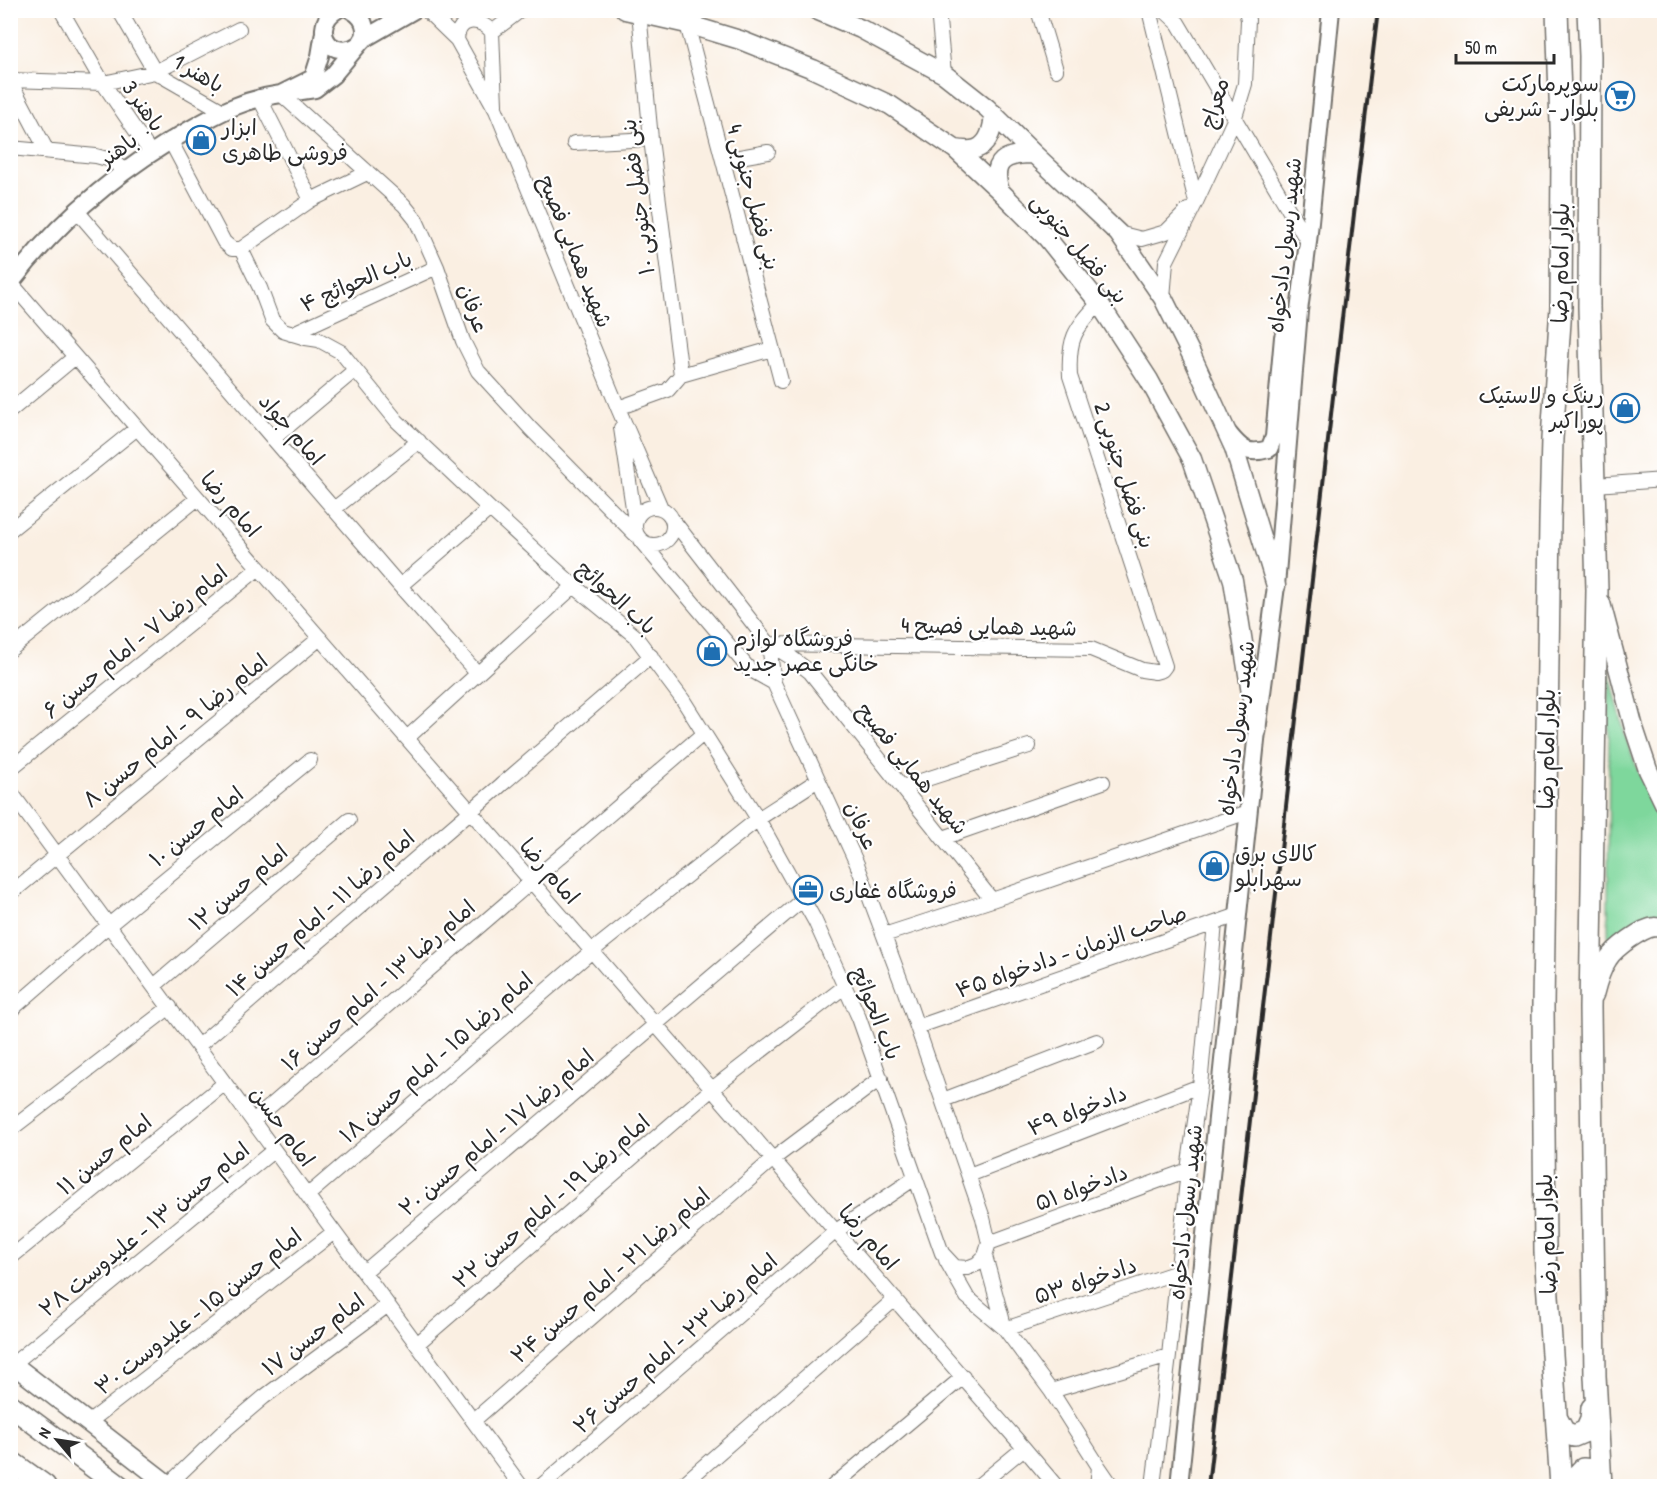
<svg xmlns="http://www.w3.org/2000/svg" width="1675" height="1497" font-family="'Patrick Hand','Playpen Sans Arabic',sans-serif">
	<style>
		.green { fill: #7ed79c; stroke: #548164; stroke-width: 1.5 }
		.lines { fill: none; stroke-linecap: round; stroke-linejoin: round }
		.minor-casing { stroke: #73706b; stroke-width: 16 }
		.tertiary-casing { stroke: #73706b; stroke-width: 20 }
		.secondary-casing { stroke: #73706b; stroke-width: 21 }
		.primary-casing { stroke: #73706b; stroke-width: 24 }
		.minor { stroke: #fff; stroke-width: 14 }
		.tertiary { stroke: #fff; stroke-width: 16 }
		.secondary { stroke: #fff; stroke-width: 18 }
		.primary { stroke: #fff; stroke-width: 21 }
		.rail { stroke: #2b2b2b; stroke-width: 4 }
		.labels { text-anchor: middle; dominant-baseline: central; stroke-width: 4.5; stroke-linejoin: round; paint-order: stroke }
		.street-label { font-size: 22px; fill: #2b2b2b; stroke: #fff }
		.poi-label { font-size: 22px; fill: #2b2b2b; stroke: #fff; text-anchor: start }
	</style>
	<rect width="100%" height="100%" fill="#fff"/>
	<filter id="ink" filterUnits="userSpaceOnUse"><feTurbulence type="fractalNoise" baseFrequency=".0167" numOctaves="2"/><feDisplacementMap in="SourceGraphic" scale="12" xChannelSelector="R" yChannelSelector="G"/><feConvolveMatrix kernelMatrix="1 2 1 2 8 2 1 2 1" color-interpolation-filters="sRGB"/></filter>
	<filter id="wash" filterUnits="userSpaceOnUse"><feTurbulence type="fractalNoise" baseFrequency=".008" numOctaves="4" result="noise"/><feDisplacementMap in="SourceGraphic" scale="24" xChannelSelector="R" yChannelSelector="G"/><feGaussianBlur stdDeviation="1.35" result="paint"/><feColorMatrix in="noise" values="0 0 0 0 0 0 0 0 0 0 0 0 0 0 0 0 0 1.4 0 .05"/><feComposite in="paint" operator="in"/></filter>
	<g filter="url(#wash)">
		<rect width="100%" height="100%" fill="#faefe2"/>
		<path class="green" d="M 1609,670 L 1626,739 L 1645,788 L 1664,832 L 1664,913 L 1645,917 L 1608,941 Z"/>
	</g>
	<g filter="url(#ink)">
		<g class="lines">
			<g class="minor-casing">
				<path id="minor" d="M 61,10 L 103,83 L 151,153
					M 119,10 L 155,72
					M 426,10 L 457,40 L 496,110 L 618,408 L 661,508
					M 938,10 L 944,74
					M 1038,10 L 1056,70
					M 1149,10 L 1196,202
					M 1164,10 L 1178,23 L 1308,242
					M 639,12 L 651,139 L 681,375
					M 687,24 L 781,381
					M 457,40 C 458,17 479,17 492,32
					M 155,72 L 223,111
					M 10,80 L 103,83 L 155,72 L 239,29
					M 10,81 L 47,151
					M 281,94 L 404,205 L 416,220 L 437,267 L 463,341 L 478,371 L 531,429 L 636,535
					M 259,97 L 311,200
					M 495,105 L 492,32 L 521,10
					M 170,140 L 224,242 L 232,249 L 241,249 L 260,288 L 272,320 L 283,331 L 306,338 L 319,340 L 341,352 L 397,421 L 490,509 L 574,586 L 635,636 L 683,700 L 758,819 L 815,921 L 859,1018 L 942,1253 L 955,1267 L 967,1268 L 977,1264 L 985,1256 L 989,1243 L 983,1218 L 905,992 L 857,864 L 774,683 L 749,669 L 640,540
					M 574,143 L 651,139
					M 10,148 L 96,156 L 111,160 L 124,170
					M 723,160 L 768,152
					M 77,211 L 400,586 L 477,673
					M 1118,233 L 1142,239 L 1166,232 L 1188,210
					M 241,249 L 311,200 L 367,173
					M 11,283 L 1024,1448 L 1056,1486
					M 1163,298 L 1166,262 L 1196,202 L 1234,120 L 1245,84 L 1248,20 L 1246,10
					M 291,334 L 437,267
					M 618,408 L 668,390 L 681,375 L 772,349
					M 10,411 L 75,357
					M 621,428 L 635,521
					M 273,439 L 355,370
					M 1595,485 L 1664,480
					M635 526a19 19 0 1 1 38 0a19 19 0 1 1-38 0Z
					M 334,509 L 419,441
					M 672,519 L 769,644 L 774,683
					M 10,530 L 137,428
					M 400,586 L 490,509
					M 769,644 L 1091,649 L 1142,670 L 1155,672 L 1162,670 L 1165,666 L 1070,376 C 1068,339 1074,330 1099,303
					M 771,645 L 792,658 L 810,672 L 992,900
					M 10,650 L 198,498
					M 407,738 L 574,586
					M 10,769 L 259,568
					M 902,787 L 1029,746
					M 10,791 L 521,1486
					M 943,838 L 1103,782
					M 10,894 L 320,638
					M 884,935 L 992,900 L 1248,812
					M 154,986 L 349,820
					M 10,1011 L 109,925 L 310,760
					M 917,1027 L 1238,915
					M 198,1046 L 651,656
					M 943,1100 L 1097,1041
					M 253,1121 L 704,733
					M 10,1130 L 170,1007
					M 969,1175 L 1200,1086
					M 308,1195 L 592,951 L 758,819 L 818,780
					M 989,1243 L 1188,1170
					M 985,1256 L 1005,1329 L 1178,1272
					M 10,1258 L 225,1083
					M 946,1260 L 967,1297 L 1005,1329 L 1051,1391 L 1099,1467 L 1097,1486
					M 364,1272 L 802,900
					M 417,1344 L 712,1089 L 844,987
					M 13,1364 L 274,1150
					M 1051,1391 L 1169,1356
					M 473,1421 L 773,1159 L 881,1078
					M 88,1423 L 334,1232
					M 1099,1467 L 1112,1486
					M 168,1485 L 225,1430 L 264,1397 L 388,1305
					M 541,1486 L 836,1231 L 915,1178
					M 681,1486 L 895,1299
					M 833,1486 L 963,1377
					M 978,1486 L 1024,1448
					M 1153,1486 L 1169,1356 L 1188,1170 L 1200,1086 L 1215,923"/>
			</g>
			<g class="tertiary-casing">
				<path id="tertiary" d="M 337,10 C 329,14 325,20 324,29 C 322,57 366,56 365,29 C 364,20 359,14 351,10
					M 324,32 L 320,56 L 313,78 L 281,94 L 315,89 L 333,75 L 359,44
					M 362,40 L 414,10
					M 10,284 C 58,221 120,169 189,130 C 220,112 245,99 281,94
					M 1229,434 C 1242,450 1248,455 1269,449 L 1274,437 L 1283,337 L 1297,314
					M 1179,1486 L 1257,731 L 1276,586 L 1299,311 L 1308,242 L 1331,10"/>
			</g>
			<g class="secondary-casing">
				<path id="secondary" d="M 625,10 L 687,24 L 740,40 L 813,69 L 890,105 L 955,149 L 1000,191 L 1047,238 L 1099,303 L 1149,380 L 1192,459 L 1233,580 L 1257,731
					M 816,10 L 861,29 L 944,74 L 987,108 L 1034,154 L 1118,233 L 1163,298 L 1192,356 L 1234,448 L 1276,586
					M 955,149 C 961,150 970,151 976,149 C 990,144 993,127 994,114
					M 1000,191 C 990,160 1006,154 1034,154
					M 1601,603 L 1634,728 L 1648,770 L 1664,803
					M 1594,995 C 1597,983 1601,969 1608,959 C 1615,948 1642,928 1655,927 C 1658,927 1661,928 1664,929
					M 10,1362 L 170,1486"/>
			</g>
			<g class="primary-casing">
				<path id="primary" d="M 1557,10 L 1562,153 L 1561,307 L 1552,439 L 1550,521 L 1543,1006 L 1545,1252 L 1561,1486
					M 1588,10 L 1590,56 L 1589,307 L 1597,590 L 1590,1008 L 1595,1376 L 1601,1486
					M 10,1405 L 119,1486
					M 1557,1419 L 1564,1432 L 1574,1436 L 1586,1431 L 1591,1420 L 1592,1408
					M 10,1461 L 45,1486
					M 1569,1486 L 1570,1483 L 1583,1469 L 1594,1470 L 1601,1481"/>
			</g>
			<use href="#minor" class="minor"/>
			<use href="#tertiary" class="tertiary"/>
			<use href="#secondary" class="secondary"/>
			<use href="#primary" class="primary"/>
			<path class="rail" d="M 1208,1486 L 1358,179 L 1378,10"/>
		</g>
	</g>
	<defs>
		<g id="supermarket-ring" transform="scale(1.5)"><circle r="9.5" fill="#fff" stroke="#1f6fb2" stroke-width="1.5"/><path d="M-6-5.5h2.5l.6 2H6L4.5 2H-2.5L-4.4-4H-6ZM-1.5 3.2a1.3 1.3 0 1 0 .1 0ZM3 3.2a1.3 1.3 0 1 0 .1 0Z" fill="#1f6fb2"/></g>
		<g id="shop-ring" transform="scale(1.5)"><circle r="9.5" fill="#fff" stroke="#1f6fb2" stroke-width="1.5"/><path d="M-5-2.5h2.3a2.7 3.5 0 0 1 5.4 0H5L5.5 6h-11ZM-1.5-2.5h3a1.5 2.3 0 0 0-3 0Z" fill="#1f6fb2"/></g>
		<g id="office-ring" transform="scale(1.5)"><circle r="9.5" fill="#fff" stroke="#1f6fb2" stroke-width="1.5"/><path d="M-6-3h4V-5.5h4V-3h4V5H-6ZM-1-4.5V-3h2v-1.5ZM-6 0V1H6V0Z" fill="#1f6fb2"/></g>
	</defs>
	<g fill-rule="evenodd">
		<use href="#supermarket-ring" x="1620" y="96"/>
		<use href="#shop-ring" x="201" y="140"/>
		<use href="#shop-ring" x="1625" y="408"/>
		<use href="#shop-ring" x="712" y="651"/>
		<use href="#shop-ring" x="1214" y="866"/>
		<use href="#office-ring" x="808" y="890"/>
	</g>
	<g class="labels">
		<g class="street-label">
			<text transform="translate(199 73) rotate(30)">باهنر 1</text>
			<text transform="translate(1214 103) rotate(-72)">معراج</text>
			<text transform="translate(144 106) rotate(55)">باهنر 3</text>
			<text transform="translate(118 149) rotate(-36)">باهنر</text>
			<text transform="translate(637 197) rotate(-97)">بنی فضل جنوبی ۱۰</text>
			<text transform="translate(754 197) rotate(75)">بنی فضل جنوبی 4</text>
			<text transform="translate(1284 245) rotate(-84)">شهید رسول دادخواه</text>
			<text transform="translate(1080 248) rotate(50)">بنی فضل جنوبی</text>
			<text transform="translate(576 251) rotate(68)">شهید همایی فصیح</text>
			<text transform="translate(1560 263) rotate(-89)">بلوار امام رضا</text>
			<text transform="translate(356 281) rotate(-24)">باب الحوائج ۴</text>
			<text transform="translate(474 308) rotate(70)">عرفان</text>
			<text transform="translate(292 429) rotate(49)">امام جواد</text>
			<text transform="translate(1125 475) rotate(72)">بنی فضل جنوبی 2</text>
			<text transform="translate(231 504) rotate(49)">امام رضا</text>
			<text transform="translate(617 597) rotate(42)">باب الحوائج</text>
			<text transform="translate(989 626) rotate(1)">شهید همایی فصیح 4</text>
			<text transform="translate(135 641) rotate(-39)">امام رضا ۷ - امام حسن ۶</text>
			<text transform="translate(1236 728) rotate(-83)">شهید رسول دادخواه</text>
			<text transform="translate(175 730) rotate(-39)">امام رضا ۹ - امام حسن ۸</text>
			<text transform="translate(1546 749) rotate(-89)">بلوار امام رضا</text>
			<text transform="translate(913 768) rotate(51)">شهید همایی فصیح</text>
			<text transform="translate(862 825) rotate(66)">عرفان</text>
			<text transform="translate(196 826) rotate(-39)">امام حسن ۱۰</text>
			<text transform="translate(550 871) rotate(49)">امام رضا</text>
			<text transform="translate(238 887) rotate(-40)">امام حسن ۱۲</text>
			<text transform="translate(320 913) rotate(-41)">امام رضا ۱۱ - امام حسن ۱۴</text>
			<text transform="translate(1071 951) rotate(-19)">صاحب الزمان - دادخواه ۴۵</text>
			<text transform="translate(378 985) rotate(-41)">امام رضا ۱۳ - امام حسن ۱۶</text>
			<text transform="translate(877 1013) rotate(68)">باب الحوائج</text>
			<text transform="translate(436 1057) rotate(-41)">امام رضا ۱۵ - امام حسن ۱۸</text>
			<text transform="translate(1077 1110) rotate(-21)">دادخواه ۴۹</text>
			<text transform="translate(283 1126) rotate(54)">امام حسن</text>
			<text transform="translate(496 1132) rotate(-40)">امام رضا ۱۷ - امام حسن ۲۰</text>
			<text transform="translate(104 1154) rotate(-39)">امام حسن ۱۱</text>
			<text transform="translate(1081 1187) rotate(-20)">دادخواه ۵۱</text>
			<text transform="translate(551 1201) rotate(-41)">امام رضا ۱۹ - امام حسن ۲۲</text>
			<text transform="translate(1185 1212) rotate(-84)">شهید رسول دادخواه</text>
			<text transform="translate(144 1229) rotate(-39)">امام حسن ۱۳ - علیدوست ۲۸</text>
			<text transform="translate(1546 1234) rotate(-92)">بلوار امام رضا</text>
			<text transform="translate(869 1237) rotate(49)">امام رضا</text>
			<text transform="translate(610 1275) rotate(-41)">امام رضا ۲۱ - امام حسن ۲۴</text>
			<text transform="translate(1085 1280) rotate(-18)">دادخواه ۵۳</text>
			<text transform="translate(198 1311) rotate(-38)">امام حسن ۱۵ - علیدوست ۳۰</text>
			<text transform="translate(313 1334) rotate(-37)">امام حسن ۱۷</text>
			<text transform="translate(675 1343) rotate(-41)">امام رضا ۲۳ - امام حسن ۲۶</text>
		</g>
		<g class="poi-label">
			<text x="1599" y="83" text-anchor="end">سوپرمارکت<tspan x="1599" dy="25">بلوار - شریفی</tspan></text>
			<text x="222" y="127">ابزار<tspan x="222" dy="25">فروشی طاهری</tspan></text>
			<text x="1604" y="395" text-anchor="end">رینگ و لاستیک<tspan x="1604" dy="25">پوراکبر</tspan></text>
			<text x="733" y="638">فروشگاه لوازم<tspan x="733" dy="25">خانگی عصر جدید</tspan></text>
			<text x="1235" y="853">کالای برق<tspan x="1235" dy="25">سهرابلو</tspan></text>
			<text x="829" y="890">فروشگاه غفاری</text>
		</g>
	</g>
	<rect width="1675" height="1497" fill="none" stroke="#fff" stroke-width="36"/>
	<g transform="translate(57 1440) rotate(299)" stroke="#ffffff" stroke-width="4.5" paint-order="stroke">
	<path d="M0-4.5L10 22L0 15L-10 22Z" fill="#2b2b2b"/>
	<text y="-9" font-size="16" font-weight="bold" text-anchor="middle" fill="#2b2b2b">N</text>
	</g>
	<path d="M1456 54v9h98v-9" fill="none" stroke="#2b2b2b" stroke-width="3"/>
	<text x="1465" y="54" font-size="18" fill="#2b2b2b" stroke="#ffffff" stroke-width="4.5" paint-order="stroke">50 m</text>
</svg>
